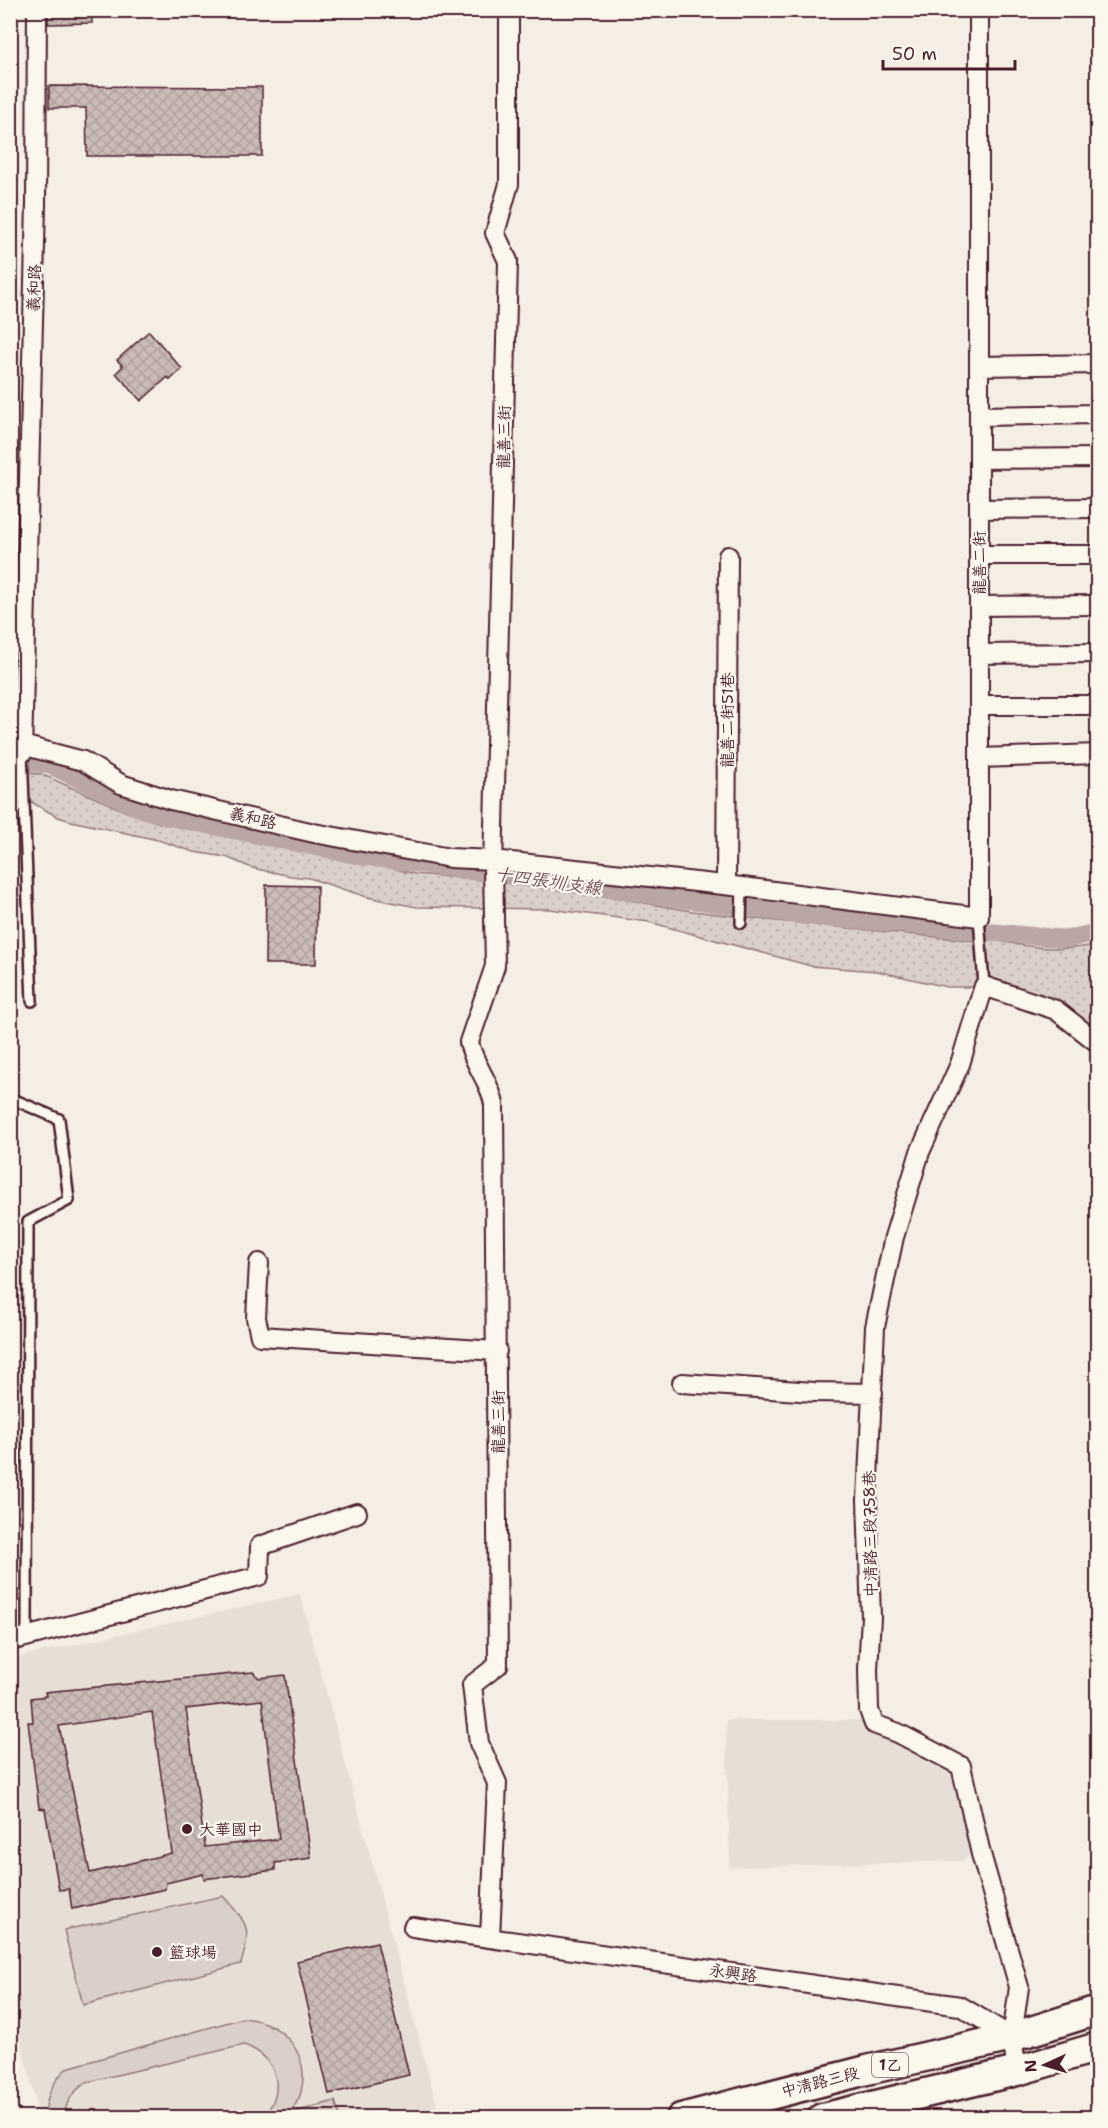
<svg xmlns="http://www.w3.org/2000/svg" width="1108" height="2128" font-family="'Shantell Sans','LXGW WenKai TC',sans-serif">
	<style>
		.built { fill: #e7dfd6 }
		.grass { fill: #dbd0c9; stroke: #92787a; stroke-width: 1.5 }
		.park { fill: url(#park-dots); stroke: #92787a; stroke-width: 1.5 }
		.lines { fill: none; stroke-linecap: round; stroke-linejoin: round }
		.canal { stroke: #baa7a5; stroke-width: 18 }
		.building { fill: url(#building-cross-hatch); stroke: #4a1f2b; stroke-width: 1.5; fill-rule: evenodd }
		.lane-casing { stroke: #4a1f2b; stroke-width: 14 }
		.street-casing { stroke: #4a1f2b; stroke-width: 22 }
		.primary-casing { stroke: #4a1f2b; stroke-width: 33 }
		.lane { stroke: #fbf7ec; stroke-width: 9 }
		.street { stroke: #fbf7ec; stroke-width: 18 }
		.primary { stroke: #fbf7ec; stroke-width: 28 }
		.poi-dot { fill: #4a1f2b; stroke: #fbf7ec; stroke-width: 2 }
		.labels { text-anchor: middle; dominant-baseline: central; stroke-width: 4.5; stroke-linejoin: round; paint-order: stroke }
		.shield { fill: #fbf7ec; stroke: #7f6065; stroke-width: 1.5 }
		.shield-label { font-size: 15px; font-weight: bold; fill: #4a1f2b }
		.street-label { font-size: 16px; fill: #4a1f2b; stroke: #fbf7ec }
		.poi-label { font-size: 16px; fill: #4a1f2b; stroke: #fbf7ec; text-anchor: start }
		.water-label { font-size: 18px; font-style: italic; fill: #714f56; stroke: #fbf7ec }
	</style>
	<defs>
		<pattern id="park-dots" width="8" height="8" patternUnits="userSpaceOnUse" patternTransform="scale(1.5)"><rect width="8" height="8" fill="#dbd0c9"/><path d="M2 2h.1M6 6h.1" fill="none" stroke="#bdb2ad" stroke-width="1.8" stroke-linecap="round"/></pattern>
		<pattern id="building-cross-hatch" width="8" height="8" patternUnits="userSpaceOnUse" patternTransform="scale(1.5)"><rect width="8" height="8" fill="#cabbb6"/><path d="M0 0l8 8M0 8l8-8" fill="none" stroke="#afa09d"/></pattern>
	</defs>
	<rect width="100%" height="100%" fill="#f4eee4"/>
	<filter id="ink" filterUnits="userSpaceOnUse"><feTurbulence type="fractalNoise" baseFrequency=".0167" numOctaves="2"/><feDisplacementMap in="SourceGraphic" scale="12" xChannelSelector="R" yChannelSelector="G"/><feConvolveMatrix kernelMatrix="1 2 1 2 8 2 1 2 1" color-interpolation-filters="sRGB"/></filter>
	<g filter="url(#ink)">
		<path class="built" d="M 300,1594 L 440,2117 L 39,2117 L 11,1999 L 10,1659 Z
			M 726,1720 L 866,1720 L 875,1731 L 955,1773 L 973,1852 L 962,1861 L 730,1867 Z"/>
		<path class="grass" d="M 223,1896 C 248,1925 252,1925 241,1964 L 83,2005 L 64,1930 Z
			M 243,2018 C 281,2021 311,2052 301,2092 C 299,2100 294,2106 291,2113 L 335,2101 L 340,2117 L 263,2117 C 287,2090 277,2057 244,2045 L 87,2082 C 73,2091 66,2101 64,2117 L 45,2117 C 46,2097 52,2082 67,2068 Z"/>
		<path class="park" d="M 10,773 L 41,774 L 125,811 L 159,823 L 367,862 L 415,874 L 532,884 L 692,911 L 767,920 L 977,941 L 980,987 L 947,987 L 877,971 L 811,966 L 649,922 L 550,909 L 417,907 L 396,903 L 367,897 L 309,878 L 291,876 L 252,868 L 226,857 L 194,852 L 158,840 L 71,821 L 58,817 L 26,799 L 11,797 Z
			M 986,939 C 1023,945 1060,954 1097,944 L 1097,1037 L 988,982 Z"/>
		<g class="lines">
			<path class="canal" d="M 10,763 L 47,764 L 141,809 L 183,820 L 361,856 L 801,915 L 1067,939 L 1098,932"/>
		</g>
		<path class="building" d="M 48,10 L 92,10 L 92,23 L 48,24 Z
			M 49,86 L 262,87 L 262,156 L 87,156 L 86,108 L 49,108 Z
			M 149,331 L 182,369 L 170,380 L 168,377 L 141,401 L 116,373 L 123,366 L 117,360 Z
			M 266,885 L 317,886 L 316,964 L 265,964 Z
			M 253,1672 L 259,1678 L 285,1675 L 311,1858 L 275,1863 L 275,1870 L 204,1879 L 203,1874 L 166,1883 L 165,1889 L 72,1909 L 69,1889 L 59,1890 L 45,1809 L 39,1808 L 28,1722 L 33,1722 L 31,1698 L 46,1696 L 45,1692 ZM 262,1700 L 279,1839 L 205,1847 L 186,1709 ZM 152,1712 L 172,1853 L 90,1873 L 59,1726 Z
			M 377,1942 L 409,2075 L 329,2094 L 297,1961 Z"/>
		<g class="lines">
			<g class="lane-casing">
				<path id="lane" d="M 22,753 L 32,1001
					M 979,917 L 984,986
					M 741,923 L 742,887
					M 10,1070 L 10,1079
					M 10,1098 L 59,1119 L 69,1200 L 28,1222 L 27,1637"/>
			</g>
			<g class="street-casing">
				<path id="street" d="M 979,366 L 1098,364
					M 979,416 L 1098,414
					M 979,459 L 1098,458
					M 979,509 L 1098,508
					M 979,555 L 1098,555
					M 979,606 L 1098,605
					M 979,654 L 1098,653
					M 979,705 L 1098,705
					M 10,747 L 22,745 L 83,761 L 121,784 L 171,800 L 314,833 L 450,858 L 493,860 L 742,887 L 979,917 L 979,10
					M 22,753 L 36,204 L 37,10
					M 979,758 L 1098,754
					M 726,885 L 728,556
					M 259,1263 L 256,1318 L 260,1336 L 497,1351
					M 682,1383 L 814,1392 L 873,1393
					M 10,1641 L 259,1576 L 260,1546 L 357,1513
					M 413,1927 L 960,2006 L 1012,2037 L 1017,2071
					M 490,1938 L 497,1783 L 479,1743 L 472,1685 L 498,1665 L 494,1104 C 490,1081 473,1064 469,1042 L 495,966 L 493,868 L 508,261 L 495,233 L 509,184 L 509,10
					M 1012,2037 L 1019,1987 L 981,1854 L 961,1766 L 898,1733 L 874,1724 L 869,1710 L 868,1669 L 871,1617 L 867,1500 L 875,1327 L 894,1237 L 920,1152 L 960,1064 L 984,986 L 1056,1010 L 1098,1043"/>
			</g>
			<g class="primary-casing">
				<path id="primary" d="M 681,2118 L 867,2070 L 1012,2037 L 1098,2010
					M 822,2118 L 1017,2071 L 1098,2047"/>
			</g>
			<use href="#lane" class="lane"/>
			<use href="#street" class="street"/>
			<use href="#primary" class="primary"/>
		</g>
	</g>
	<g class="poi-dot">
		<circle cx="187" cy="1829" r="6"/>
		<circle cx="157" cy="1952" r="6"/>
	</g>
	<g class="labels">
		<rect class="shield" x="872" y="2053" width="36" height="24" rx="4.5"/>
		<g class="shield-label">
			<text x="890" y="2065">1乙</text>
		</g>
		<g class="street-label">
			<text transform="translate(34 288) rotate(-88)">義和路</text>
			<text transform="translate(504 437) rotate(-89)">龍善三街</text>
			<text transform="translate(979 563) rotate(-90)">龍善二街</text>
			<text transform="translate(727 720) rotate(-90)">龍善二街51巷</text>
			<text transform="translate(253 818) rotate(13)">義和路</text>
			<text transform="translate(498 1422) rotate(-90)">龍善三街</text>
			<text transform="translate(870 1534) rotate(-91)">中清路三段758巷</text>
			<text transform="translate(733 1973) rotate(8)">永興路</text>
			<text transform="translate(820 2082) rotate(-14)">中清路三段</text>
		</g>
		<g class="poi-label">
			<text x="199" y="1829">大華國中</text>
			<text x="169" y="1952">籃球場</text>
		</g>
		<g class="water-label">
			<text transform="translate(548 881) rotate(8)">十四張圳支線</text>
		</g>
	</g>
	<rect width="1108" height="2128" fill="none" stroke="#fbf7ec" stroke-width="36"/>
	<rect x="18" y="18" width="1072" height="2092" fill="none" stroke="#4a1f2b" stroke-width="2" filter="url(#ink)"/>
	<g transform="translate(1045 2065) rotate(266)" stroke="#fbf7ec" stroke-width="4.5" paint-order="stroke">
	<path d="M0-4.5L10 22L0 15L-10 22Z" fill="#4a1f2b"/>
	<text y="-9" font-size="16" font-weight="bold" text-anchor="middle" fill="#4a1f2b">N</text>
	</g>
	<path d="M883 60v9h132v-9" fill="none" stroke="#4a1f2b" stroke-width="3"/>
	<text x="892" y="60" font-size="18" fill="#4a1f2b" stroke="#fbf7ec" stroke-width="4.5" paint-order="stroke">50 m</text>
</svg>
